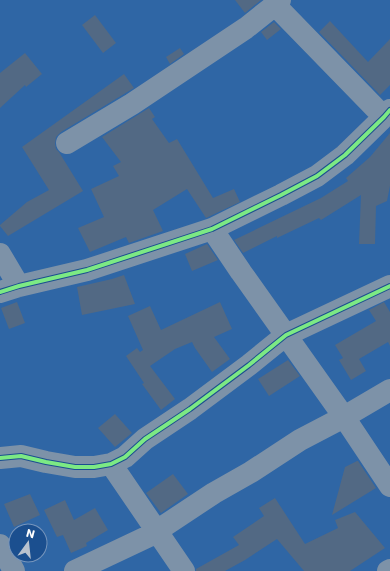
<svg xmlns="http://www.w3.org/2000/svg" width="390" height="571" font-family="Poppins,sans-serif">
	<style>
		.green { fill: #2f66a5; fill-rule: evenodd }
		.building { fill: #526984 }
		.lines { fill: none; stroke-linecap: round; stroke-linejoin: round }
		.street { stroke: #7d92a8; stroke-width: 22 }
		.cycleway-casing { stroke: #1b4f8f; stroke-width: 6 }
		.cycleway { stroke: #7ce984; stroke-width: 4 }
	</style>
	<rect width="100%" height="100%" fill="#365274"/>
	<path class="green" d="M 0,0 L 390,0 L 390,571 L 0,571 ZM 16,531 L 40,531 L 40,555 L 16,555 Z"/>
	<path class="building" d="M 235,0 L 261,0 L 245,13 Z
		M 95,15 L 116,43 L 103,53 L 82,25 Z
		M 330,21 L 368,62 L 390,39 L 390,85 L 380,95 L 319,32 Z
		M 274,22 L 281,29 L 267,40 L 261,32 Z
		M 180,48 L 184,54 L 170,64 L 166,57 Z
		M 25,53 L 42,74 L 26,87 L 25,85 L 0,108 L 0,73 Z
		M 124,74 L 134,88 L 61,132 L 56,137 L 55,144 L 56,149 L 59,152 L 83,191 L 8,236 L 0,226 L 0,225 L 27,202 L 49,190 L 22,147 Z
		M 149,108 L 155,117 L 152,119 L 169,143 L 177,139 L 213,198 L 234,189 L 240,202 L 206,218 L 187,189 L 153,210 L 163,231 L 129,243 L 126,237 L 90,252 L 78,228 L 104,217 L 91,189 L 119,176 L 113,166 L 121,162 L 102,137 Z
		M 390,133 L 390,186 L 387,201 L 376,206 L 375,244 L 359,244 L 361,195 L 321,220 L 319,218 L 277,238 L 277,236 L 243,253 L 234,240 L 321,198 L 348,181 L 346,178 L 370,157 Z
		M 207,244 L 218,260 L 192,271 L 185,254 Z
		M 124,275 L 135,304 L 82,315 L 77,287 L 112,279 Z
		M 17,302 L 25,323 L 9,329 L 1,308 Z
		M 220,302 L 232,329 L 214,337 L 230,359 L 212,372 L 195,348 L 192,342 L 175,349 L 150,366 L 175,399 L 161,410 L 142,384 L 144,383 L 126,356 L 137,348 L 140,352 L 143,350 L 128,316 L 150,306 L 161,330 Z
		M 384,302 L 390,312 L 390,346 L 388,342 L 359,359 L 366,371 L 351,380 L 339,360 L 343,358 L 335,345 L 376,321 L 369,310 Z
		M 288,360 L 300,376 L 269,396 L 258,379 Z
		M 115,414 L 132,433 L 115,447 L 98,428 Z
		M 357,461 L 358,461 L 376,488 L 332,515 L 345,467 Z
		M 173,474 L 188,494 L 161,513 L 146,493 Z
		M 30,494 L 40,515 L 14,527 L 4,504 Z
		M 275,498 L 305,544 L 338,528 L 335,520 L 355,512 L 385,548 L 350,571 L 304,571 L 277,539 L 245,560 L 225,571 L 196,571 L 196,569 L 239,545 L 233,537 L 264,516 L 259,508 Z
		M 65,500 L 74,520 L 95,508 L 108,530 L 86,543 L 87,546 L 71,553 L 63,535 L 57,537 L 44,510 Z"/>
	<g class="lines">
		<path class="street" d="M 275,5 L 384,117
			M 67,143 L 132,104 L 246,28 L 275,5 L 280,0
			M 212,229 L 241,272 L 344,417 L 390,486
			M 0,254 L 19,286
			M 0,292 L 19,286 L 87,270 L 212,229 L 281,195 L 317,176 L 345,155 L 384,117 L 390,110
			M 0,458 L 21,456 L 46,462 L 75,467 L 94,467 L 111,464 L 125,457 L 145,439 L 190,409 L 249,365 L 286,335 L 390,286
			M 111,464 L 184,571
			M 0,545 L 14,571
			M 75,571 L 149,536 L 214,493 L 251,472 L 300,440 L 344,417 L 390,390
			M 388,571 L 390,570"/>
		<g class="cycleway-casing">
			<path id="cycleway" d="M 0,292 L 19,286 L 87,270 L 212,229 L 281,195 L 317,176 L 345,155 L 384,117 L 390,110
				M 0,458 L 21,456 L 46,462 L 75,467 L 94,467 L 111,464 L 125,457 L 145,439 L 190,409 L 249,365 L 286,335 L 390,286"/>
		</g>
		<use href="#cycleway" class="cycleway"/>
	</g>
	<g transform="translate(28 543) rotate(15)"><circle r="19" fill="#1b4f8f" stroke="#7695bc"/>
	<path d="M0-3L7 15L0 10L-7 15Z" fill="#b9c2ce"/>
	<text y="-6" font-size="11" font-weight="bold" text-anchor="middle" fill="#ffffff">N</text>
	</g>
</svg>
